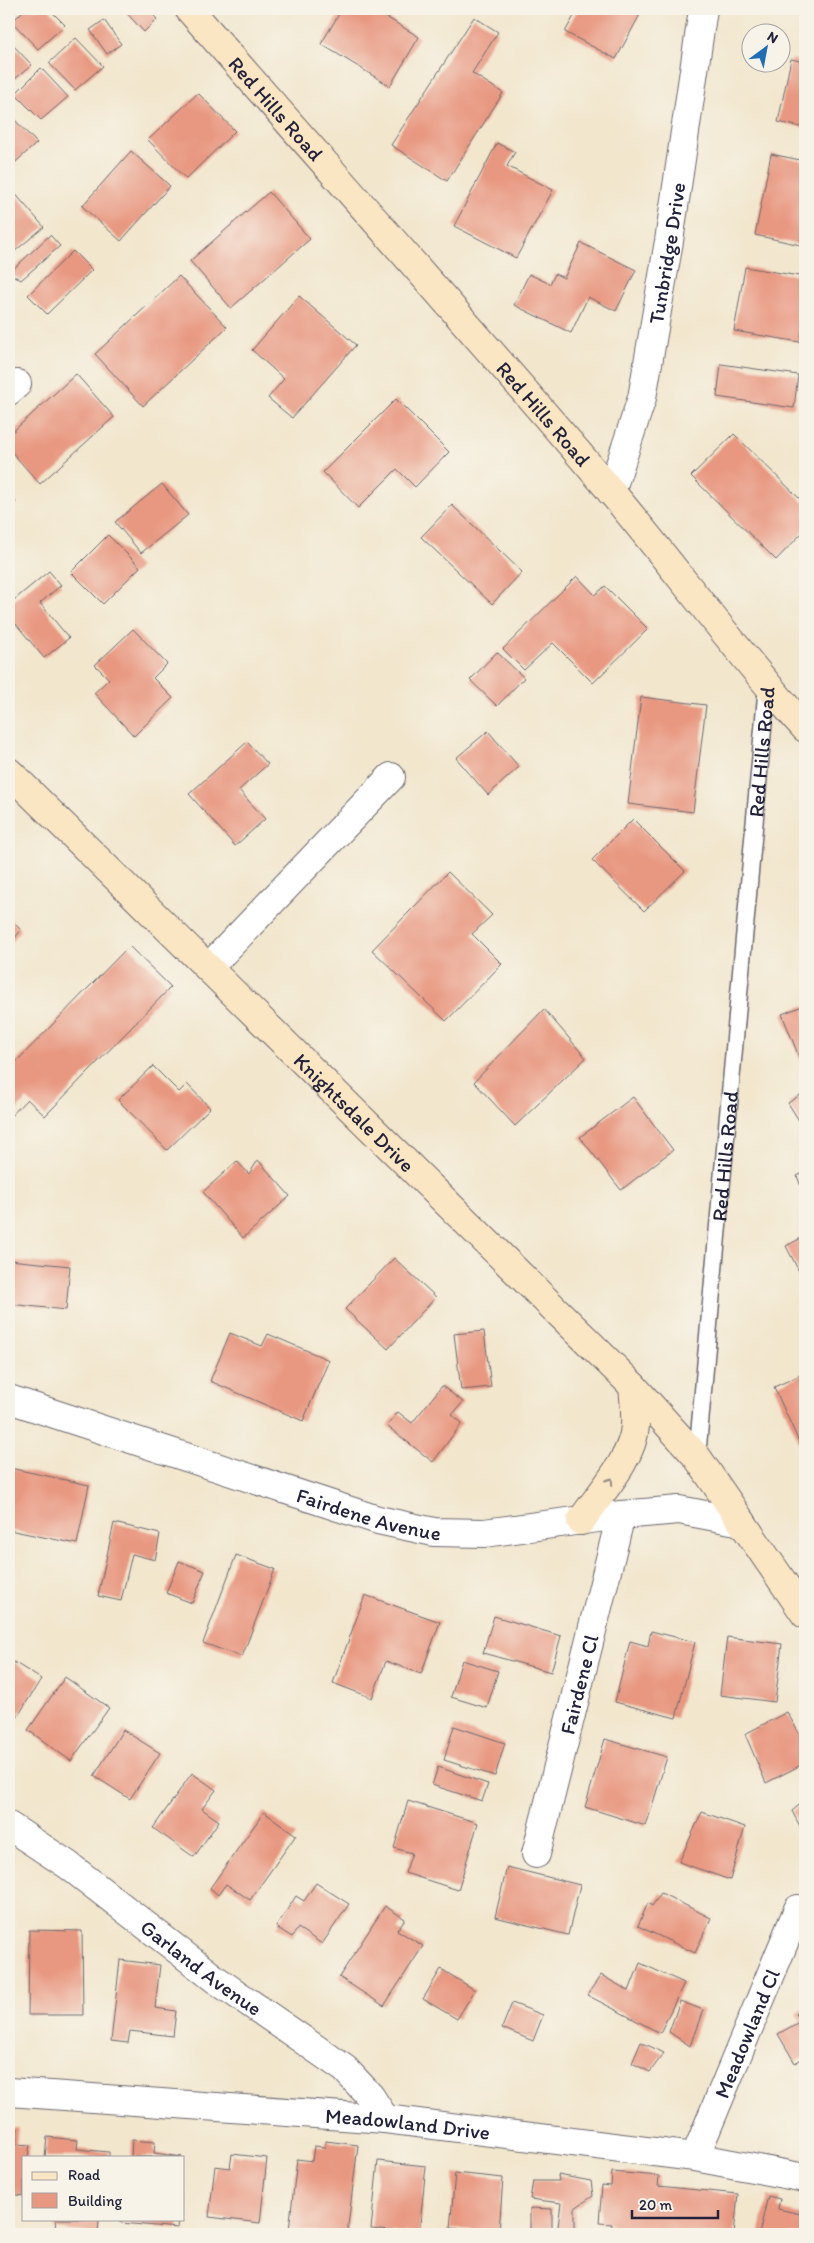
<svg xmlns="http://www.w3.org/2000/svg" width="814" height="2243" font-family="Itim,sans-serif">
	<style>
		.building { fill: #e89780 }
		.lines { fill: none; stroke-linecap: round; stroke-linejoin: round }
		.lane-casing { stroke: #6b676e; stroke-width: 19 }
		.street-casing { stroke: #6b676e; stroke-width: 30 }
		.secondary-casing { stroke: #6b676e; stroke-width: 30 }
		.lane { stroke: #fff; stroke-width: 16 }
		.street { stroke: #fff; stroke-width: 28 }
		.secondary { stroke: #fbe6c4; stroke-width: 28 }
		.oneway { stroke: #998e86 }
		.labels { text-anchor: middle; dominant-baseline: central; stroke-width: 5; stroke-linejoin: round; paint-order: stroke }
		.street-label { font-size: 21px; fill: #22223b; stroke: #f7f3e8 }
	</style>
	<rect width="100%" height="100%" fill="#f7f3e8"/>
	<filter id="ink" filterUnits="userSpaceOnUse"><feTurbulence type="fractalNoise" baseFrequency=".02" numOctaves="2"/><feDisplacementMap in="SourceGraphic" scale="10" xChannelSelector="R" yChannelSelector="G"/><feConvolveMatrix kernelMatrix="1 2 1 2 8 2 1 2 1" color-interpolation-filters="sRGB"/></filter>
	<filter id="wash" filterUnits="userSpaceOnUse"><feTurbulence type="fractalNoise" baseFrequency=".0096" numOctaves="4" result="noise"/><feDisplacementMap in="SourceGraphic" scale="20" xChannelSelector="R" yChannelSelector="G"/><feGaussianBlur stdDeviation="1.12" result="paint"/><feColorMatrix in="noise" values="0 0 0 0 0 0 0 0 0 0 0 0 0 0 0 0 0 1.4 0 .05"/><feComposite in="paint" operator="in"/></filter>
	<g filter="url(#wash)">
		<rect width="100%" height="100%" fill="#f2e6cd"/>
		<g id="blocks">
			<path class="building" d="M 25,9 L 49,9 L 65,25 L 38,49 L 12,22 Z
				M 123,9 L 147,9 L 157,19 L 144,32 Z
				M 342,9 L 387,9 L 383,15 L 419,37 L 390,86 L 321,44 Z
				M 578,9 L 643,9 L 616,59 L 565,32 Z
				M 474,17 L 498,32 L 472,73 L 503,93 L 447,181 L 391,145 Z
				M 104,20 L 121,44 L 107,54 L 90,30 Z
				M 76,38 L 103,66 L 75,90 L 49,63 Z
				M 9,41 L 32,65 L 9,84 Z
				M 791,59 L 805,62 L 805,128 L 778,122 Z
				M 41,68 L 68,97 L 41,120 L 15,94 Z
				M 198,93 L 235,131 L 186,179 L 148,140 Z
				M 10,115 L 37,143 L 10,167 L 9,116 Z
				M 497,143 L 515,152 L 507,166 L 553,190 L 516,258 L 454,226 Z
				M 131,151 L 170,186 L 121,241 L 82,206 Z
				M 771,154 L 805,161 L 805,246 L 755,235 Z
				M 12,190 L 44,227 L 9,256 L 9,193 Z
				M 269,192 L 310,239 L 231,308 L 190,261 Z
				M 50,235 L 60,246 L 21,280 L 9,273 Z
				M 581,243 L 636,270 L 616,311 L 588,297 L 571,333 L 514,305 L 529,274 L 550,284 L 555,274 L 564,278 Z
				M 73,251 L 92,270 L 47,314 L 28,295 Z
				M 745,267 L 805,277 L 805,312 L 800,342 L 734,331 Z
				M 179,276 L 227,327 L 143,406 L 95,354 Z
				M 299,296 L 356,345 L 292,418 L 268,398 L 284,379 L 252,350 Z
				M 721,364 L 798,375 L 794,408 L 717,397 Z
				M 76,374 L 114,417 L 40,484 L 9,449 L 9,435 Z
				M 396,399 L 449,452 L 415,487 L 397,469 L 358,508 L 323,472 Z
				M 734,434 L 805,504 L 805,530 L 776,560 L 691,476 Z
				M 162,484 L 188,515 L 141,553 L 115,522 Z
				M 9,494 L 16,502 L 9,510 Z
				M 452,505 L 522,572 L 492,604 L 421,537 Z
				M 108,535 L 140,567 L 103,604 L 71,572 Z
				M 49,571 L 61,585 L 40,603 L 69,638 L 44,658 L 16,624 L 9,629 L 9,604 Z
				M 577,576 L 595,595 L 605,586 L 648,629 L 593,683 L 553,643 L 524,670 L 503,649 Z
				M 133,629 L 167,664 L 153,678 L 173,698 L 134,736 L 94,693 L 109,679 L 95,665 Z
				M 497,652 L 524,678 L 497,706 L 470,680 Z
				M 641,697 L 706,705 L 693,812 L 628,804 Z
				M 488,731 L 519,767 L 488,795 L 456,758 Z
				M 247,742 L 268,764 L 239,790 L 265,819 L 235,846 L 189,794 Z
				M 633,819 L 685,871 L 644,911 L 592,860 Z
				M 448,872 L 492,915 L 472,934 L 502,964 L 446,1021 L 372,950 Z
				M 9,918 L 21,930 L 9,946 Z
				M 129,946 L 171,987 L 45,1116 L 27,1099 L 9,1118 L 9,1060 L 14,1064 Z
				M 805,1005 L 805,1061 L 801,1062 L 782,1014 Z
				M 544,1009 L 586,1058 L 515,1126 L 474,1082 Z
				M 153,1066 L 179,1092 L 187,1084 L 210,1108 L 167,1150 L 118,1100 Z
				M 805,1092 L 805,1130 L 788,1103 Z
				M 633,1097 L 673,1150 L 621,1190 L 580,1137 Z
				M 258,1160 L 290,1196 L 243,1238 L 203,1192 L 237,1161 L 249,1174 Z
				M 805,1172 L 805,1197 L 797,1176 Z
				M 805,1236 L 805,1283 L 786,1246 Z
				M 394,1258 L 436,1297 L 388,1349 L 345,1309 Z
				M 9,1260 L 70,1266 L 66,1310 L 9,1304 Z
				M 484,1331 L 491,1387 L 461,1390 L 454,1334 Z
				M 230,1333 L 262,1346 L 268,1334 L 329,1360 L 303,1421 L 210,1381 Z
				M 805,1373 L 805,1455 L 774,1387 Z
				M 442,1386 L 463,1402 L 452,1415 L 462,1423 L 433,1462 L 387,1426 L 398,1412 L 412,1423 Z
				M 10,1468 L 89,1485 L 77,1544 L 9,1530 Z
				M 114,1523 L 160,1534 L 155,1560 L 132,1554 L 121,1601 L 98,1596 Z
				M 236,1555 L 275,1569 L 242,1657 L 203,1643 Z
				M 179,1561 L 205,1571 L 192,1603 L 166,1593 Z
				M 365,1595 L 440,1622 L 421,1674 L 386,1661 L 372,1698 L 333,1683 Z
				M 494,1616 L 561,1636 L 551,1672 L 483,1653 Z
				M 651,1631 L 695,1642 L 676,1718 L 615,1702 L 630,1641 L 648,1646 Z
				M 727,1637 L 782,1644 L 775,1702 L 720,1695 Z
				M 9,1659 L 41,1679 L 13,1724 L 9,1722 Z
				M 462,1660 L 498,1671 L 487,1708 L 451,1697 Z
				M 65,1677 L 109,1708 L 71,1761 L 28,1730 Z
				M 787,1712 L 805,1744 L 805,1763 L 766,1783 L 745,1734 Z
				M 454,1726 L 505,1743 L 495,1776 L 444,1760 Z
				M 123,1730 L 160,1753 L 130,1799 L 94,1776 Z
				M 605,1739 L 667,1757 L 646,1826 L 585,1807 Z
				M 438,1767 L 488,1784 L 482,1801 L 432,1785 Z
				M 192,1773 L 216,1790 L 202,1809 L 219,1821 L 194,1857 L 153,1828 Z
				M 805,1800 L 805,1836 L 792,1811 Z
				M 408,1801 L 478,1823 L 458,1890 L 405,1873 L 412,1853 L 394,1848 Z
				M 264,1812 L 296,1835 L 250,1900 L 226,1884 L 218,1895 L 210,1888 Z
				M 702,1812 L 745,1827 L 730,1880 L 679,1862 Z
				M 507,1867 L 580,1885 L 568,1935 L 495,1917 Z
				M 316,1883 L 349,1904 L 322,1944 L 298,1928 L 292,1937 L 276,1927 L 296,1896 L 304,1901 Z
				M 661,1893 L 711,1918 L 695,1953 L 638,1926 L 648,1903 L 652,1906 Z
				M 385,1906 L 405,1919 L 397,1930 L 423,1946 L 384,2006 L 339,1977 Z
				M 29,1930 L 82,1931 L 83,2015 L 28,2015 Z
				M 120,1960 L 160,1965 L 155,2008 L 176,2011 L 173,2036 L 130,2031 L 128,2043 L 111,2041 Z
				M 640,1963 L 684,1983 L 660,2033 L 587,1995 L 601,1975 L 629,1991 Z
				M 441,1969 L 475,1990 L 457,2019 L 423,1999 Z
				M 680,2001 L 703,2010 L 690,2046 L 669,2032 Z
				M 512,2003 L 543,2015 L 533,2041 L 502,2028 Z
				M 805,2008 L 805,2057 L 795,2063 L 778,2034 L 801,2021 L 796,2014 Z
				M 641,2042 L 664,2053 L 650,2072 L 632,2063 Z
				M 9,2128 L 18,2128 L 16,2144 L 30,2145 L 28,2157 L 24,2157 L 24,2196 L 9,2194 Z
				M 47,2137 L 78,2140 L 77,2149 L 109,2152 L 109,2157 L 45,2157 Z
				M 132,2140 L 155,2142 L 154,2153 L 182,2157 L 131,2157 Z
				M 326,2141 L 358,2145 L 347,2234 L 289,2230 L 297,2159 L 312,2161 L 314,2146 L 325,2147 Z
				M 232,2154 L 267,2158 L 260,2223 L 209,2217 L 215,2166 L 230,2168 Z
				M 378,2161 L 426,2166 L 419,2234 L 371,2229 Z
				M 612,2172 L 659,2176 L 658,2186 L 738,2194 L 734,2234 L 611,2234 L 612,2224 L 599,2223 L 602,2185 L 611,2186 Z
				M 455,2173 L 503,2178 L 499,2233 L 450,2228 Z
				M 558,2175 L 591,2181 L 593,2196 L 575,2208 L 575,2234 L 557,2234 L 561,2203 L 530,2199 L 533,2181 L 559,2181 Z
				M 768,2196 L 780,2199 L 778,2209 L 805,2215 L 805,2234 L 759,2234 Z
				M 530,2208 L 552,2209 L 552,2234 L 530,2234 Z
				M 56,2219 L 99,2219 L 98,2234 L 55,2229 Z
				M 122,2219 L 179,2219 L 178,2228 L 121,2223 Z"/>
		</g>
	</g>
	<g filter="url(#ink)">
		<use href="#blocks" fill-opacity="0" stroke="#6b676e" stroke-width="1"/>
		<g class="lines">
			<g class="lane-casing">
				<g id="lane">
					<path id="s1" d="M 697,1457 L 767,685"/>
				</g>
			</g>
			<g class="street-casing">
				<g id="street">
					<path d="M 9,391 L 17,384"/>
					<path id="s2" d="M 611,492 L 642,398 L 669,241 L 703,9"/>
					<path d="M 208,968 L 391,777"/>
					<path id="s3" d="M 9,1399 L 378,1520 L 434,1532 L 484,1533 L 621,1515 L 679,1510 L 742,1522"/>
					<path id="s4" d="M 9,1826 L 68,1865 L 215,1979 L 345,2069 L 370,2096 L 385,2119"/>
					<path id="s5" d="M 536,1854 L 621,1515"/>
					<path id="s6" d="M 9,2092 L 385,2119 L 695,2157 L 805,2178"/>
					<path id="s7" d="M 695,2157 L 798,1909"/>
				</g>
			</g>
			<g class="secondary-casing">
				<g id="secondary">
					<path id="s8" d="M 189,9 C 329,169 471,327 609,489 C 675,568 736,651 805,728"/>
					<path id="s9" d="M 9,772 L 633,1386 L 697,1457 L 805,1614"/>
					<path d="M 581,1521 C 599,1494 633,1459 635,1426 C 636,1413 634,1399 633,1386"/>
				</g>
			</g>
			<use href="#lane" class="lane"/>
			<use href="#street" class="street"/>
			<use href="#secondary" class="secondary"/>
		</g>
		<defs><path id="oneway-chevron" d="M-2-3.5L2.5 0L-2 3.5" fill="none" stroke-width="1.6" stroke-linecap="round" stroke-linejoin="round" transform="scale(1.25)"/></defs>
		<use class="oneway" href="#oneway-chevron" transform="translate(610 1481) rotate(-54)"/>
	</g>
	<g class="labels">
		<g class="street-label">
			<text stroke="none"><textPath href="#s8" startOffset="132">Red Hills Road</textPath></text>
			<text stroke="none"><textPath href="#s2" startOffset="246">Tunbridge Drive</textPath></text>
			<text stroke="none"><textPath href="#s8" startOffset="538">Red Hills Road</textPath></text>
			<text stroke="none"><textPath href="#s1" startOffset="708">Red Hills Road</textPath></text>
			<text stroke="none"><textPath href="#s9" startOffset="485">Knightsdale Drive</textPath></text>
			<text stroke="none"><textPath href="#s1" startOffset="302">Red Hills Road</textPath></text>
			<text stroke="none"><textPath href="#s3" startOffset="378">Fairdene Avenue</textPath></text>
			<text stroke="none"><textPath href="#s5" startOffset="175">Fairdene Cl</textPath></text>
			<text stroke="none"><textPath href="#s4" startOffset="239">Garland Avenue</textPath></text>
			<text stroke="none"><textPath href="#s7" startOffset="134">Meadowland Cl</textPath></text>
			<text stroke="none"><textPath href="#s6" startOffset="400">Meadowland Drive</textPath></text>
		</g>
	</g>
	<rect width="814" height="2243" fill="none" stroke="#f7f3e8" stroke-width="30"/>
	<rect x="22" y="2156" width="162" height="65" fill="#f7f3e8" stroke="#a29fa3"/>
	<rect x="32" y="2172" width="25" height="8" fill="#fbe6c4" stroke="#a29fa3"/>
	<text x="68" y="2180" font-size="15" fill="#22223b">Road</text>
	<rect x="32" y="2193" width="25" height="15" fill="#e89780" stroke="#a29fa3"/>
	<text x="68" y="2206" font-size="15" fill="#22223b">Building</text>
	<g transform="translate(766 48) rotate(32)"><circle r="24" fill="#f7f3e8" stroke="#a29fa3"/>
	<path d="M0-4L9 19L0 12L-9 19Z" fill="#1f6fb2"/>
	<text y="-8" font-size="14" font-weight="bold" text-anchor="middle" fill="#22223b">N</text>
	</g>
	<path d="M632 2210v8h86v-8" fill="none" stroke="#22223b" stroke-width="2.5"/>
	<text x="639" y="2210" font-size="15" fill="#22223b" stroke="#f7f3e8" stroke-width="4" paint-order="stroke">20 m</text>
</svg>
